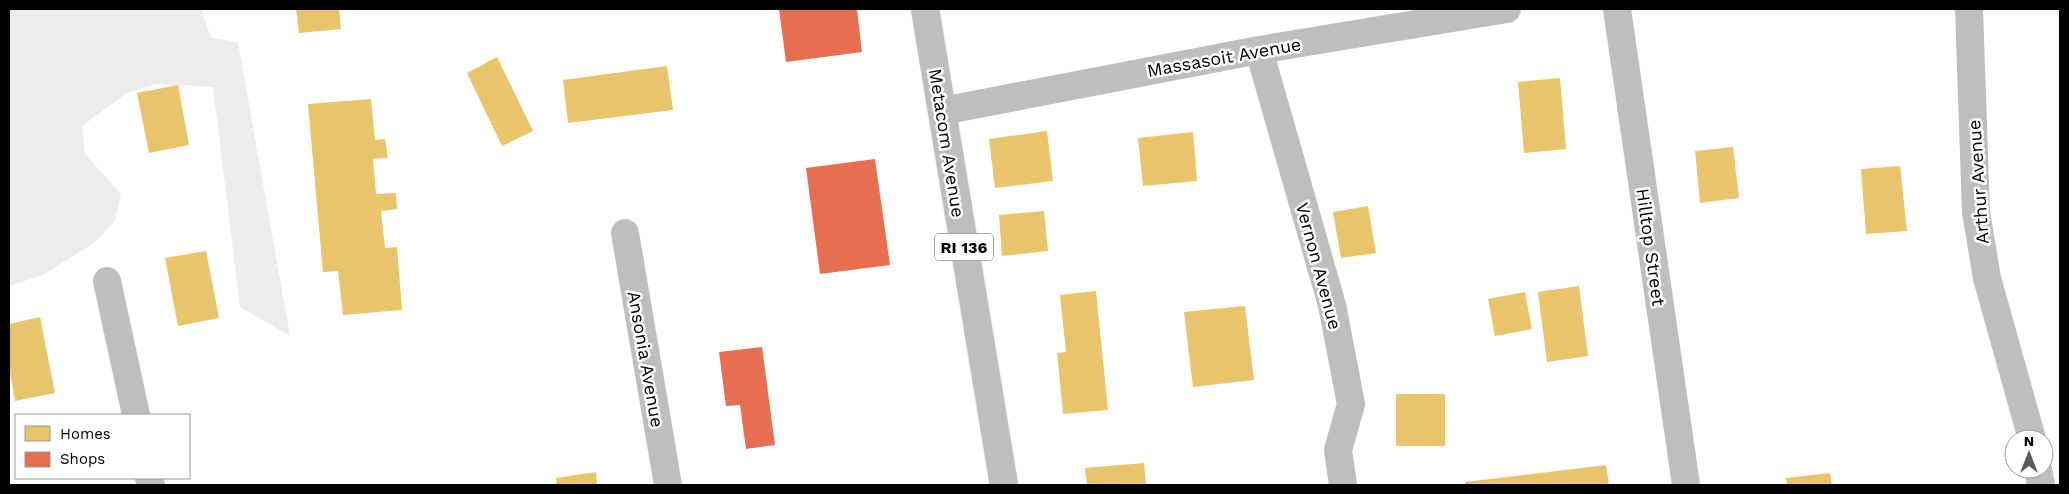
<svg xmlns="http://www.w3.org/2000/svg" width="2069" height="494" font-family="'Work Sans',sans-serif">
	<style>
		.green { fill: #ececec }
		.homes { fill: #e9c46a }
		.shops { fill: #e76f51 }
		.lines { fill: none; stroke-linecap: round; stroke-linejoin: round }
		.primary-casing { stroke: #dbdbdb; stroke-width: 29 }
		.minor { stroke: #bebebe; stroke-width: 28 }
		.primary { stroke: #bebebe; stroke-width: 28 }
		.labels { text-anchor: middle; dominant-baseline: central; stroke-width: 5; stroke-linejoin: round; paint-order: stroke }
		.shield { fill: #fff; stroke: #4c4c4c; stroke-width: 1 }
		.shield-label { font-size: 16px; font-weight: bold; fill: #000 }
		.street-label { font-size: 18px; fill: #000; stroke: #fff }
	</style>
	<rect width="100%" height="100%" fill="#fff"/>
	<path class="green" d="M 9,9 L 201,9 L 211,38 L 238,42 L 290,336 L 240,307 L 213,87 L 155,84 L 127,93 L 82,126 L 85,154 L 121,194 L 115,221 L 94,243 L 43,275 L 9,286 Z"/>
	<path class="homes" d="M 296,9 L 339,9 L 341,29 L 299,33 Z
		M 497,57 L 533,131 L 502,146 L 467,73 Z
		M 667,66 L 673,110 L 568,123 L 563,80 Z
		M 1560,78 L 1566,149 L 1524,153 L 1518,82 Z
		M 178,85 L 189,145 L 149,153 L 137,93 Z
		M 371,99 L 375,140 L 385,139 L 388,158 L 373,159 L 376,194 L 396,193 L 397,209 L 381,211 L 385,248 L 397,247 L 402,310 L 343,315 L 338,271 L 323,272 L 308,104 Z
		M 1047,131 L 1053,181 L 995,188 L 989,139 Z
		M 1193,132 L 1197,181 L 1143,186 L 1138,138 Z
		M 1733,147 L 1739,198 L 1700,203 L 1695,151 Z
		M 1900,166 L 1907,231 L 1866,234 L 1861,169 Z
		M 1368,206 L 1376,253 L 1341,258 L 1333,212 Z
		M 1044,211 L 1048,251 L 1002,256 L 999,215 Z
		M 206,251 L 219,318 L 178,326 L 165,258 Z
		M 1579,286 L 1588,356 L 1547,362 L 1538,292 Z
		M 1096,291 L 1108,410 L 1063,414 L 1057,353 L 1066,352 L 1060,295 Z
		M 1525,292 L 1532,329 L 1495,336 L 1488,299 Z
		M 1245,306 L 1254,380 L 1193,387 L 1184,312 Z
		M 40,317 L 55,393 L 15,401 L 9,367 L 9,324 Z
		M 1396,394 L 1445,394 L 1445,446 L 1396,446 Z
		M 1144,463 L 1146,485 L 1087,485 L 1085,468 Z
		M 1606,465 L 1609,485 L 1465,485 L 1465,482 Z
		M 596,472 L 597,485 L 557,485 L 556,478 Z
		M 1830,473 L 1832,485 L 1787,485 L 1786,478 Z"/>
	<path class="shops" d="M 779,9 L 857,9 L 862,52 L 786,62 Z
		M 875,159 L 890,265 L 820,274 L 806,168 Z
		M 762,347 L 775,445 L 746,449 L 740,405 L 726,406 L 719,352 Z"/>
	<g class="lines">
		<g class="primary-casing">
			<path id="primary" d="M 925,9 L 1004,485"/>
		</g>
		<path class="minor" d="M 1617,9 L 1686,485
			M 1969,9 L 1976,212 L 1987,278 L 2032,439
			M 1259,50 L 1332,305 L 1351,404 L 1338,450 L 1343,485
			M 942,111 L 1259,50 L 1507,9
			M 625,233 L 668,485
			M 107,281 L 136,415
			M 2038,469 L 2041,485
			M 149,478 L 151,485"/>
		<use href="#primary" class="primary"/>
	</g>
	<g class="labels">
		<rect class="shield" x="935" y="233.5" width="58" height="27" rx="4"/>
		<g class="shield-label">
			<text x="964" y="247">RI 136</text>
		</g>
		<g class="street-label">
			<text transform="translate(1224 57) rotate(-10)">Massasoit Avenue</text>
			<text transform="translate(947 143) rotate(81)">Metacom Avenue</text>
			<text transform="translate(1978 182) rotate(-94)">Arthur Avenue</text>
			<text transform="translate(1651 247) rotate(82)">Hilltop Street</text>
			<text transform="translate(1319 266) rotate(75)">Vernon Avenue</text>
			<text transform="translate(646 359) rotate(80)">Ansonia Avenue</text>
		</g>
	</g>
	<rect width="2069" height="494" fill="none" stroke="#000000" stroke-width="20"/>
	<rect x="15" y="414" width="175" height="65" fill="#ffffff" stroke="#999999"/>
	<rect x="25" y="426" width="25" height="15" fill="#e9c46a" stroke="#999999"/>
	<text x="60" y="439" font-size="15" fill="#000000">Homes</text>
	<rect x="25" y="452" width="25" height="15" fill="#e76f51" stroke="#999999"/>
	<text x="60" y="464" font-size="15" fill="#000000">Shops</text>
	<g transform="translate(2029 454)"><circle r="24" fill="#ffffff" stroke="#999999"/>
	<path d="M0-4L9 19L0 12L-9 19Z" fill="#595959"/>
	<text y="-8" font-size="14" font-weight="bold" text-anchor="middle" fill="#000000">N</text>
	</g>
</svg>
